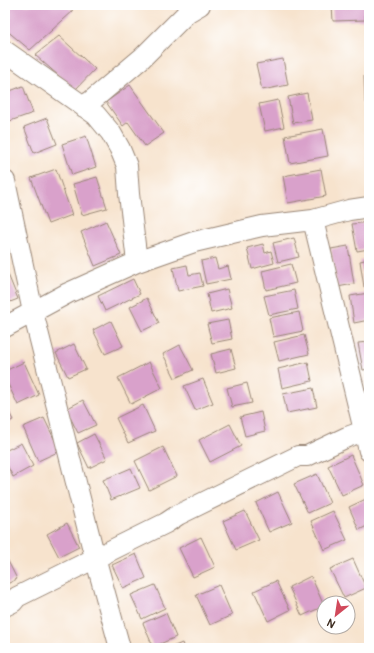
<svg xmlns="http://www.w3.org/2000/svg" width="374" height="653" font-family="Pangolin,sans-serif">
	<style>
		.building { fill: #d9a1cb }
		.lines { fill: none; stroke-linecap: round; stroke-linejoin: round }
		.street-casing { stroke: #998676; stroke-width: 22 }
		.street { stroke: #fff; stroke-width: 20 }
	</style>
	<rect width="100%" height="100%" fill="#fff"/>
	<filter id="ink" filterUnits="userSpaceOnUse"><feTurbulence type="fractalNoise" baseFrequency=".025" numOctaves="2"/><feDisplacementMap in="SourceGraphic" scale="8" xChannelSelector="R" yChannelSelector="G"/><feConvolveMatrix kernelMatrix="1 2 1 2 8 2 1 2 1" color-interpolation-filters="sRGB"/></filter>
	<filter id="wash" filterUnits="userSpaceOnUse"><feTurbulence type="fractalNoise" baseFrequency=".012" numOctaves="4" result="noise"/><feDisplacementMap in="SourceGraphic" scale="16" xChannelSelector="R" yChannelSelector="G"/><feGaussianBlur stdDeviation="0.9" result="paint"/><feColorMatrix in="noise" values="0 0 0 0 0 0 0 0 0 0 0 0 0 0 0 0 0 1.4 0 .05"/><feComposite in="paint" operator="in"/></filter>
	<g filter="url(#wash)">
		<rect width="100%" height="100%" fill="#f7e3cd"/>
		<g id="blocks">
			<path class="building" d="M 5,5 L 65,5 L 73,11 L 30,50 L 5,29 Z
				M 332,5 L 365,5 L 365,20 L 333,21 Z
				M 59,36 L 95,69 L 75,90 L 35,55 Z
				M 283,59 L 288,85 L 262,90 L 256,64 Z
				M 364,76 L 369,76 L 369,102 L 365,102 Z
				M 130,85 L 164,133 L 145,146 L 128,122 L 123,126 L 106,102 Z
				M 23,86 L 33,113 L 10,121 L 5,108 L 5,93 Z
				M 307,93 L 312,120 L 293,123 L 288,97 Z
				M 278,100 L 284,127 L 265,131 L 259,104 Z
				M 47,118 L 57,144 L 34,153 L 24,127 Z
				M 323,129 L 328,156 L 290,163 L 285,136 Z
				M 86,136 L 96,167 L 72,175 L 62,144 Z
				M 56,169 L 72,215 L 48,224 L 31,178 Z
				M 321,169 L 326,196 L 288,203 L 283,176 Z
				M 97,177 L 107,208 L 82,215 L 73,184 Z
				M 106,221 L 121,255 L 95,266 L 81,232 Z
				M 369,222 L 369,249 L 357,251 L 352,224 Z
				M 294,238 L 299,257 L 278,262 L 273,243 Z
				M 263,244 L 265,253 L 271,251 L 274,263 L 252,269 L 247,248 Z
				M 348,246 L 354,284 L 337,287 L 331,249 Z
				M 215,258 L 218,269 L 228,266 L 231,279 L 206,284 L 201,261 Z
				M 369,259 L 369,286 L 364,287 L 360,261 Z
				M 291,264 L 296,283 L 266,290 L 262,271 Z
				M 187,265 L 189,275 L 200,273 L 203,286 L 178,291 L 173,268 Z
				M 5,267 L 18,299 L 5,304 Z
				M 133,279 L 140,294 L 105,311 L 98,296 Z
				M 227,289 L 232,308 L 211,313 L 207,294 Z
				M 294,290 L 298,309 L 269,315 L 264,296 Z
				M 369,293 L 369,320 L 354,323 L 350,296 Z
				M 147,298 L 159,323 L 142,331 L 130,307 Z
				M 299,312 L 303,331 L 273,337 L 269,318 Z
				M 228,320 L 232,339 L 212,343 L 207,324 Z
				M 111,321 L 123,346 L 105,354 L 93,330 Z
				M 304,335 L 309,354 L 279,361 L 274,342 Z
				M 369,342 L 369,369 L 363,370 L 358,343 Z
				M 74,344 L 86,369 L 68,377 L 56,353 Z
				M 180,345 L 193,370 L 175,378 L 163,354 Z
				M 231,349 L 236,368 L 216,373 L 211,354 Z
				M 24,362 L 39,395 L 18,405 L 5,378 L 5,371 Z
				M 149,362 L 162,388 L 131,404 L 118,378 Z
				M 308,362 L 312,381 L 282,388 L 278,369 Z
				M 203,379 L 213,403 L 195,410 L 184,386 Z
				M 247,383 L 252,403 L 232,407 L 227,388 Z
				M 313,388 L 317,407 L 287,413 L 283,394 Z
				M 83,400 L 96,425 L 78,433 L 66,409 Z
				M 5,404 L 13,420 L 5,424 Z
				M 143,405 L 155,431 L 128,443 L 116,418 Z
				M 261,412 L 265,431 L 245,436 L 240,417 Z
				M 44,418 L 60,451 L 38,461 L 23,427 Z
				M 230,424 L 241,446 L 210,462 L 199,440 Z
				M 94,434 L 107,459 L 89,468 L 77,443 Z
				M 21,443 L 33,466 L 13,477 L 5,461 L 5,451 Z
				M 163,447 L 177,476 L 149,490 L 135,461 Z
				M 351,455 L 364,485 L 342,495 L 328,466 Z
				M 131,468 L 140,488 L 111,500 L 103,480 Z
				M 317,474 L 330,503 L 308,513 L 294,484 Z
				M 278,492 L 292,522 L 269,532 L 256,503 Z
				M 366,499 L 369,504 L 369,525 L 359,530 L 349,507 Z
				M 245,511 L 259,540 L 236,550 L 223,521 Z
				M 333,511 L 347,540 L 324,550 L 311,521 Z
				M 67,523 L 79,547 L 59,557 L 47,534 Z
				M 201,537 L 215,567 L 193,577 L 179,548 Z
				M 136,554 L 146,578 L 123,588 L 112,565 Z
				M 5,555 L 17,579 L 5,585 Z
				M 353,559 L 366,588 L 344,598 L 330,569 Z
				M 311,576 L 324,606 L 302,616 L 289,587 Z
				M 276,581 L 290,610 L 268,621 L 254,591 Z
				M 155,585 L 165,608 L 142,619 L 131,595 Z
				M 219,585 L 232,615 L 210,625 L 196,595 Z
				M 166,613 L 176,637 L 153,647 L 143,623 Z
				M 182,643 L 184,648 L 170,648 Z"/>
		</g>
	</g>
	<g filter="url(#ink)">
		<use href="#blocks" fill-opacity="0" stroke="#998676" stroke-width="1"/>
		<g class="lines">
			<g class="street-casing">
				<path id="street" d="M 5,51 L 96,115 L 111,133 L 120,149 L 127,166 L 129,194 L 137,262
					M 84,107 L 142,58 L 188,12 L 200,5
					M 5,181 L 33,312 L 92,546 L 120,648
					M 313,220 L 369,451
					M 5,327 L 68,293 L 137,262 L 194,242 L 262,226 L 313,220 L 349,210 L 369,207
					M 5,606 L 13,602 L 17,597 L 166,523 L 178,515 L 298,456 L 307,456 L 347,437 L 369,429"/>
			</g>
			<use href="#street" class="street"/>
		</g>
	</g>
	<rect width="374" height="653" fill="none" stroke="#fff" stroke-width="20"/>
	<g transform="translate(336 615) rotate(210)"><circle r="19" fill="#ffffff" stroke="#b1aaa5"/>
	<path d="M0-3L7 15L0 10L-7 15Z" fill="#d1495b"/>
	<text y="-6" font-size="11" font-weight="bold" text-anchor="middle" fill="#3b2a1e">N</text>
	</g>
</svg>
